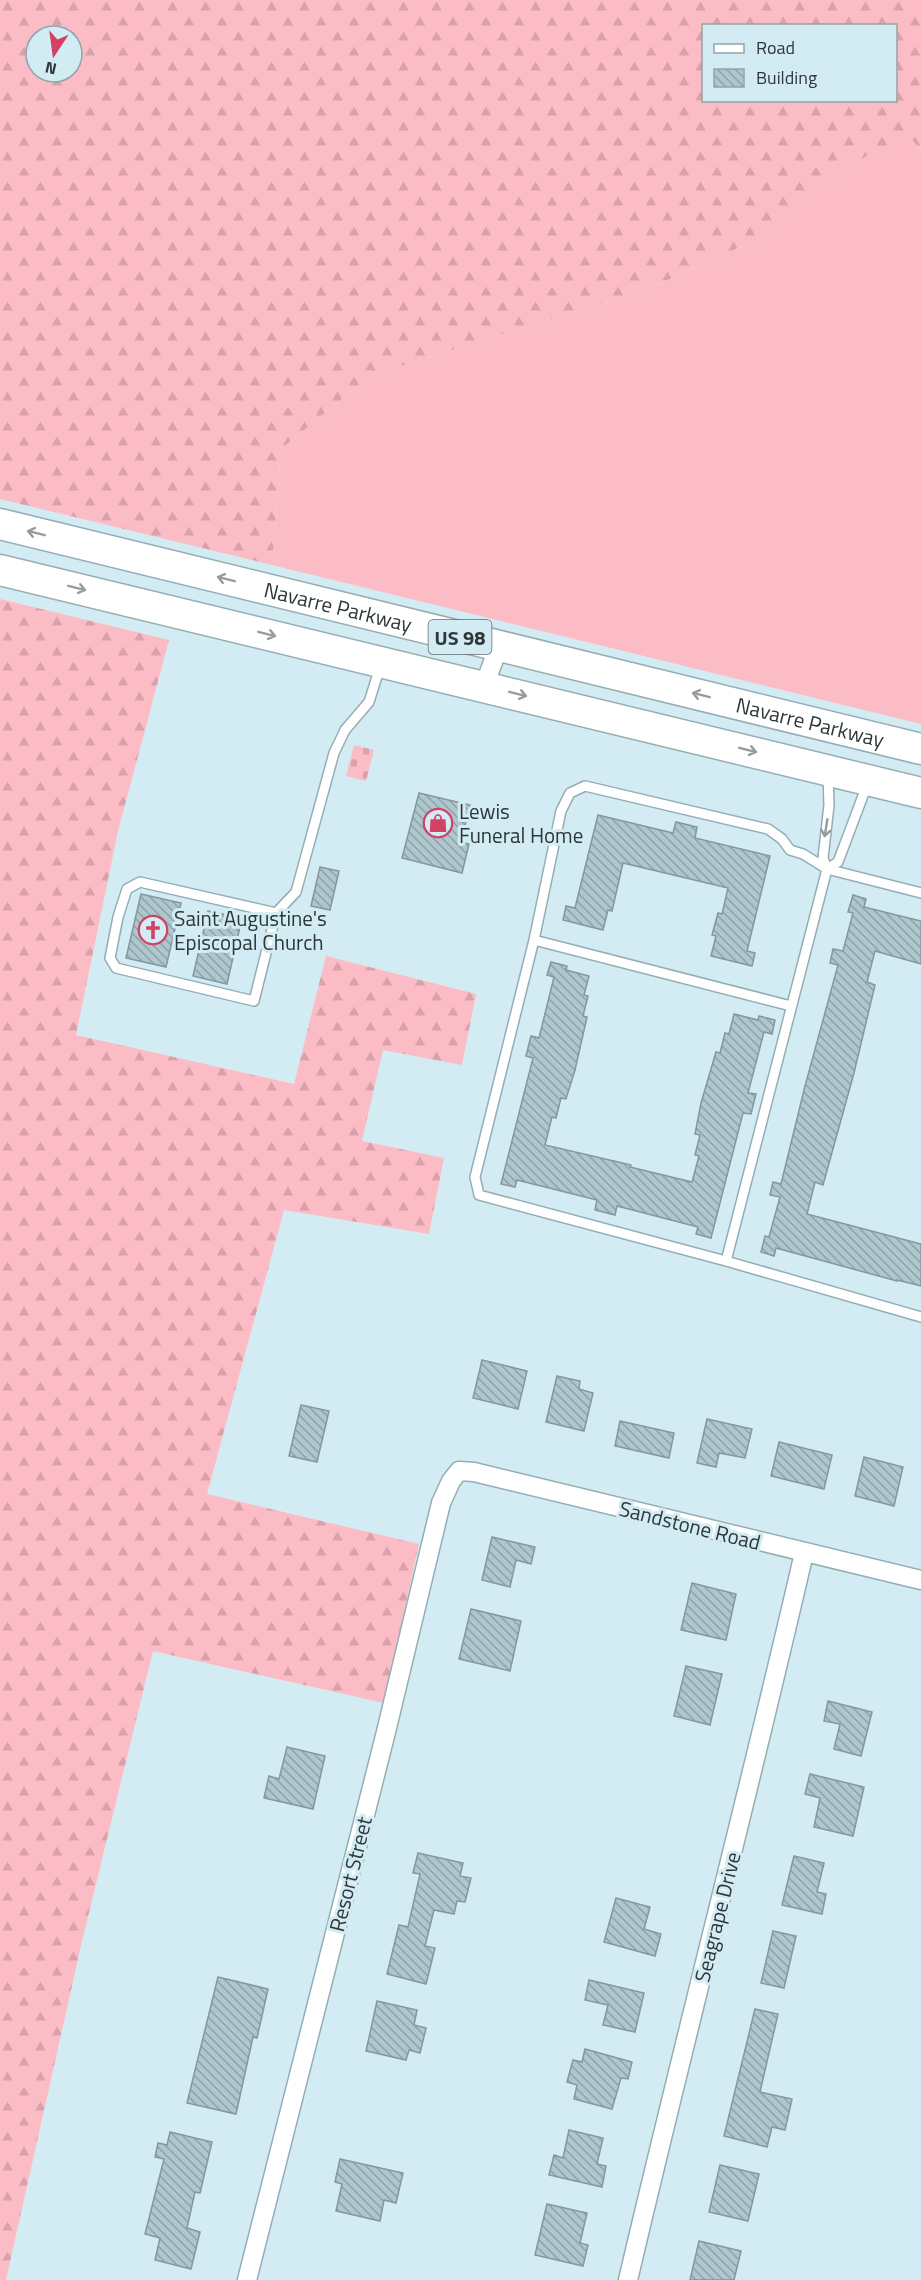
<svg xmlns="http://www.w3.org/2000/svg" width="921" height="2280" font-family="'Titillium Web',sans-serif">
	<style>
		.grass { fill: #fcbcc5 }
		.forest { fill: url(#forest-firs); fill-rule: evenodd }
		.cemetery { fill: url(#cemetery-stones) }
		.building { fill: url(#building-back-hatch); stroke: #80989e; stroke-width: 1.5 }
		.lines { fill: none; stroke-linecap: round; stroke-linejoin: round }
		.service-casing { stroke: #95adb4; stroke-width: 12 }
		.minor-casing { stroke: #95adb4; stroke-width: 21 }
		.trunk-casing { stroke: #95adb4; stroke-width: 33 }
		.service { stroke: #fff; stroke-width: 9 }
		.minor { stroke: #fff; stroke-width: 18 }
		.trunk { stroke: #fff; stroke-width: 30 }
		.oneway { stroke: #969b9c }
		.labels { text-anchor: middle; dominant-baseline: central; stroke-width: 6; stroke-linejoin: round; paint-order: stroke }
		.shield { fill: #d3ecf3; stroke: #606d72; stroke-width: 1.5 }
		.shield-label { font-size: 20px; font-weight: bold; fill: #2e373a }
		.street-label { font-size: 21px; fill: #2e373a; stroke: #d3ecf3 }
		.poi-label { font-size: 21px; fill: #2e373a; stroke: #d3ecf3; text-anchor: start }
	</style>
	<defs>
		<pattern id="forest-firs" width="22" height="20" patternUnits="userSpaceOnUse" patternTransform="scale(1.5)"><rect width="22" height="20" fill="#fcbcc5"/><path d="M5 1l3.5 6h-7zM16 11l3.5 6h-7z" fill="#d8a2aa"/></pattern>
		<pattern id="cemetery-stones" width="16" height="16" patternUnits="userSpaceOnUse" patternTransform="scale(1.5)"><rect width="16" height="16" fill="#fcbcc5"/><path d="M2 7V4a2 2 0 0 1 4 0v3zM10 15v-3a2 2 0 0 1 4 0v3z" fill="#d8a2aa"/></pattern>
		<pattern id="building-back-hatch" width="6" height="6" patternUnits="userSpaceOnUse" patternTransform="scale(1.5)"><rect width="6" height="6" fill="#aec6cd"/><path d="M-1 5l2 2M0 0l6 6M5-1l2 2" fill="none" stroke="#8ea2a7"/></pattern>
	</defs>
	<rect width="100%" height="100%" fill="#d3ecf3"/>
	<path class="grass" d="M 907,133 L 921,150 L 921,724 L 272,565 L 281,449 L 371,375 L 650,288 L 758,239 L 839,171 Z"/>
	<path class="forest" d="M 0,0 L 921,0 L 921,150 L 907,134 L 839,171 L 758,239 L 650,288 L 371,375 L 281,449 L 272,565 L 0,499 ZM 704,26 L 896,26 L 896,100 L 704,100 ZM 36,36 L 72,36 L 72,72 L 36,72 Z
		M 0,599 L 169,640 L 118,831 L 76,1035 L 294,1084 L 326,956 L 476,994 L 462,1065 L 383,1050 L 362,1141 L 444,1158 L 429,1234 L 284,1210 L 207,1494 L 419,1544 L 384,1703 L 153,1651 L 82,1941 L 6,2280 L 0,2280 Z"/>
	<path class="cemetery" d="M 354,745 L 374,750 L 366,781 L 346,776 Z"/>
	<path class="building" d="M 419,793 L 470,805 L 461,842 L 469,844 L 462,873 L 402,858 Z
		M 598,815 L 673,833 L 676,822 L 697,827 L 695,838 L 770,856 L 747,951 L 755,953 L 752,966 L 711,956 L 716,936 L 712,935 L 718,913 L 722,914 L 728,888 L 623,863 L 612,911 L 608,910 L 603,930 L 563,920 L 566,906 L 575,908 Z
		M 320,867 L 339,871 L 330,910 L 311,906 Z
		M 141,894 L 181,903 L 166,967 L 126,958 Z
		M 853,895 L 866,899 L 864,907 L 921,921 L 921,964 L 875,951 L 867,982 L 875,985 L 854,1073 L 823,1185 L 815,1182 L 807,1214 L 921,1244 L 921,1286 L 897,1280 L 897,1281 L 776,1248 L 774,1256 L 761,1252 L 765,1236 L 769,1237 L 780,1197 L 770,1195 L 773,1182 L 781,1184 L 805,1086 L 838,965 L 830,963 L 833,949 L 843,951 L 853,913 L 848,912 Z
		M 208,911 L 242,918 L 227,984 L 193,976 Z
		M 551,962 L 567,966 L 566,970 L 589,976 L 584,995 L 588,996 L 583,1016 L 587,1017 L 575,1070 L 566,1099 L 561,1098 L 556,1118 L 552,1117 L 545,1145 L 631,1165 L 630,1167 L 692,1182 L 699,1156 L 695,1155 L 700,1135 L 695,1134 L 701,1103 L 716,1052 L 720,1053 L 725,1033 L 729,1034 L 734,1014 L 758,1020 L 759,1016 L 775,1020 L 772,1034 L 764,1032 L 748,1093 L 756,1094 L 751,1114 L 743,1113 L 711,1238 L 696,1234 L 698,1227 L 617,1206 L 615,1215 L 595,1210 L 597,1200 L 517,1180 L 515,1187 L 501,1184 L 533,1058 L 526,1056 L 531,1036 L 539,1038 L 554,977 L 547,975 Z
		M 482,1360 L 527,1371 L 518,1409 L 473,1398 Z
		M 557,1376 L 580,1381 L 579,1389 L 593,1393 L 584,1431 L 546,1422 Z
		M 301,1405 L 329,1411 L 317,1462 L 289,1456 Z
		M 707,1419 L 752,1429 L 745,1458 L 719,1453 L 716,1467 L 697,1463 Z
		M 620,1421 L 674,1433 L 669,1458 L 615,1446 Z
		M 779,1442 L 832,1455 L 824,1489 L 771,1476 Z
		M 864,1457 L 903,1467 L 894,1506 L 855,1496 Z
		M 492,1537 L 535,1547 L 531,1564 L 516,1560 L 510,1587 L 482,1580 Z
		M 692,1583 L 736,1594 L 726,1640 L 681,1630 Z
		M 471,1609 L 521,1621 L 510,1671 L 459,1659 Z
		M 686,1666 L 722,1674 L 710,1725 L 674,1716 Z
		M 828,1701 L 872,1712 L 861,1756 L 834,1749 L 840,1724 L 824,1721 Z
		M 287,1747 L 325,1756 L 313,1809 L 264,1798 L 269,1776 L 279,1779 Z
		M 810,1774 L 864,1787 L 853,1836 L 814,1827 L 820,1798 L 805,1794 Z
		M 418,1853 L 463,1863 L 460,1876 L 471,1878 L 465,1902 L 457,1901 L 454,1914 L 434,1910 L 425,1946 L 435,1948 L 426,1984 L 387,1974 L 399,1925 L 408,1927 L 420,1874 L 413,1873 Z
		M 794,1856 L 824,1863 L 817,1892 L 826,1894 L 822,1914 L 782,1905 Z
		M 616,1898 L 650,1907 L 644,1929 L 661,1934 L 655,1956 L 604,1942 Z
		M 773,1931 L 796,1936 L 784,1988 L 761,1983 Z
		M 218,1977 L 268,1989 L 257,2038 L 253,2037 L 236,2114 L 187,2103 Z
		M 589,1980 L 644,1993 L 635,2032 L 603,2025 L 608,2005 L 585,2000 Z
		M 377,2001 L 417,2010 L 414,2025 L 426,2028 L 420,2053 L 409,2050 L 406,2060 L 366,2051 Z
		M 755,2009 L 778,2014 L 760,2092 L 792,2099 L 785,2130 L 772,2127 L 767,2147 L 724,2136 Z
		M 585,2049 L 632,2062 L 628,2079 L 621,2078 L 612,2109 L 574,2099 L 577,2085 L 567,2082 L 573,2060 L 582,2062 Z
		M 569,2130 L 603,2138 L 597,2164 L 606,2166 L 602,2187 L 549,2175 L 554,2155 L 563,2158 Z
		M 170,2132 L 212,2142 L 200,2193 L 195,2192 L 187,2228 L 200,2232 L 191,2269 L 155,2260 L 160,2238 L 145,2234 L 164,2159 L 155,2157 L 158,2143 L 167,2145 Z
		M 340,2159 L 403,2173 L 396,2203 L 384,2200 L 380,2221 L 336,2211 L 342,2184 L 335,2182 Z
		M 720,2165 L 759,2174 L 748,2221 L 709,2212 Z
		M 547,2204 L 587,2213 L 580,2243 L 588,2245 L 583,2266 L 535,2255 Z
		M 699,2241 L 741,2251 L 734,2280 L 690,2280 Z"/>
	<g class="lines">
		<g class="service-casing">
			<path id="service" d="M 828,775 L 829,805 L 823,858 L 827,869 L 838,862 L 867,785
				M 276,913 L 140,882 L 127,889 L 118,917 L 110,958 L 116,968 L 254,1001 L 276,913 L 296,892 L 334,753 L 345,730 L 369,702 L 380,667
				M 534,940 L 561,811 L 570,793 L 585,786 L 768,829 L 782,839 L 790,850 L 803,854 L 827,869 L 921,893
				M 791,1006 L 534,940 L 475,1177 L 479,1195 L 726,1261 L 921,1317
				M 726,1261 L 827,869"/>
		</g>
		<g class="minor-casing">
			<path id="minor" d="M 484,686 L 499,646
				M 247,2280 L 386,1732 L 441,1503 L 451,1481 L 459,1471 L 474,1472 L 921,1580
				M 628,2280 C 685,2037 748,1796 804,1553"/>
		</g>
		<g class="trunk-casing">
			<g id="trunk">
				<path id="s1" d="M 0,524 L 921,749"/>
				<path d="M 0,570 L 921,793"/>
			</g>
		</g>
		<use href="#service" class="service"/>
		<use href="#minor" class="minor"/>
		<use href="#trunk" class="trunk"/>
	</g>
	<defs><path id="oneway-shaft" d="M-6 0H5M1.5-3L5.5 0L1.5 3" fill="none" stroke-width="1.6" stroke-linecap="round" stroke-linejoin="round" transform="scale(1.5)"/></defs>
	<g class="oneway">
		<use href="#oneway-shaft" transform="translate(36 533) rotate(-166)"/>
		<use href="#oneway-shaft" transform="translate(226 579) rotate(-166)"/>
		<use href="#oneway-shaft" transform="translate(77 588) rotate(14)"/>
		<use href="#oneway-shaft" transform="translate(267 634) rotate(14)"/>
		<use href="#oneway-shaft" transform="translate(518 694) rotate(14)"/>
		<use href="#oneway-shaft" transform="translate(701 695) rotate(-166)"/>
		<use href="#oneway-shaft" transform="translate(748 750) rotate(14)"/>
		<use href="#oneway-shaft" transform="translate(826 828) rotate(99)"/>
	</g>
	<defs>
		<g id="shop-ring" transform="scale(1.5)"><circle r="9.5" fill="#d3ecf3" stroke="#d14265" stroke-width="1.5"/><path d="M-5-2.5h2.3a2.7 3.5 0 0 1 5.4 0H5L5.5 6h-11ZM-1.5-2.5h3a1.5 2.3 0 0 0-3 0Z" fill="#d14265"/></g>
		<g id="church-ring" transform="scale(1.5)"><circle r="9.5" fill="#d3ecf3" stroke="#d14265" stroke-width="1.5"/><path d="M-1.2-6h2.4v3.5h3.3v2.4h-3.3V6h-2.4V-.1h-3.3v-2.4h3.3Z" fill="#d14265"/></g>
	</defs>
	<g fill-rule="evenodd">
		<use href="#shop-ring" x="438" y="823"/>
		<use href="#church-ring" x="153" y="930"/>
	</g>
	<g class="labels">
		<rect class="shield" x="428.5" y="620" width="63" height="34" rx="4.5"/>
		<g class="shield-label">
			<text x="460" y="637">US 98</text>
		</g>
		<g class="street-label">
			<text stroke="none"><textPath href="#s1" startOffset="348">Navarre Parkway</textPath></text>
			<text stroke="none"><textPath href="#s1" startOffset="834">Navarre Parkway</textPath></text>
			<text transform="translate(690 1525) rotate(14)">Sandstone Road</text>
			<text transform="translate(350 1874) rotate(-76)">Resort Street</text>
			<text transform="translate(717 1917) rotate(-76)">Seagrape Drive</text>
		</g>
		<g class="poi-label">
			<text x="459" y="811">Lewis<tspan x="459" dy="24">Funeral Home</tspan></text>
			<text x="174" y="918">Saint Augustine's<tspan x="174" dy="24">Episcopal Church</tspan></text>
		</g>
	</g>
	<rect x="702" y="24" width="195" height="78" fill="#d3ecf3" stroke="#91a4a9" stroke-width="1.5"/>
	<rect x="714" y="44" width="30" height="9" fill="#ffffff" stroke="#91a4a9" stroke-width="1.5"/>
	<text x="756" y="54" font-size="18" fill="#2e373a">Road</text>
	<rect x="714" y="69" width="30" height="18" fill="url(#building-back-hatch)" stroke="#91a4a9" stroke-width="1.5"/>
	<text x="756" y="84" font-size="18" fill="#2e373a">Building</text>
	<g transform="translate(54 54) rotate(193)"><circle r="28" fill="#d3ecf3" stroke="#91a4a9" stroke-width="1.5"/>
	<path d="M0-4.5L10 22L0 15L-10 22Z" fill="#d14265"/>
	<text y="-9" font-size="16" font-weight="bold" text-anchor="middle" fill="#2e373a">N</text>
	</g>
</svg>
